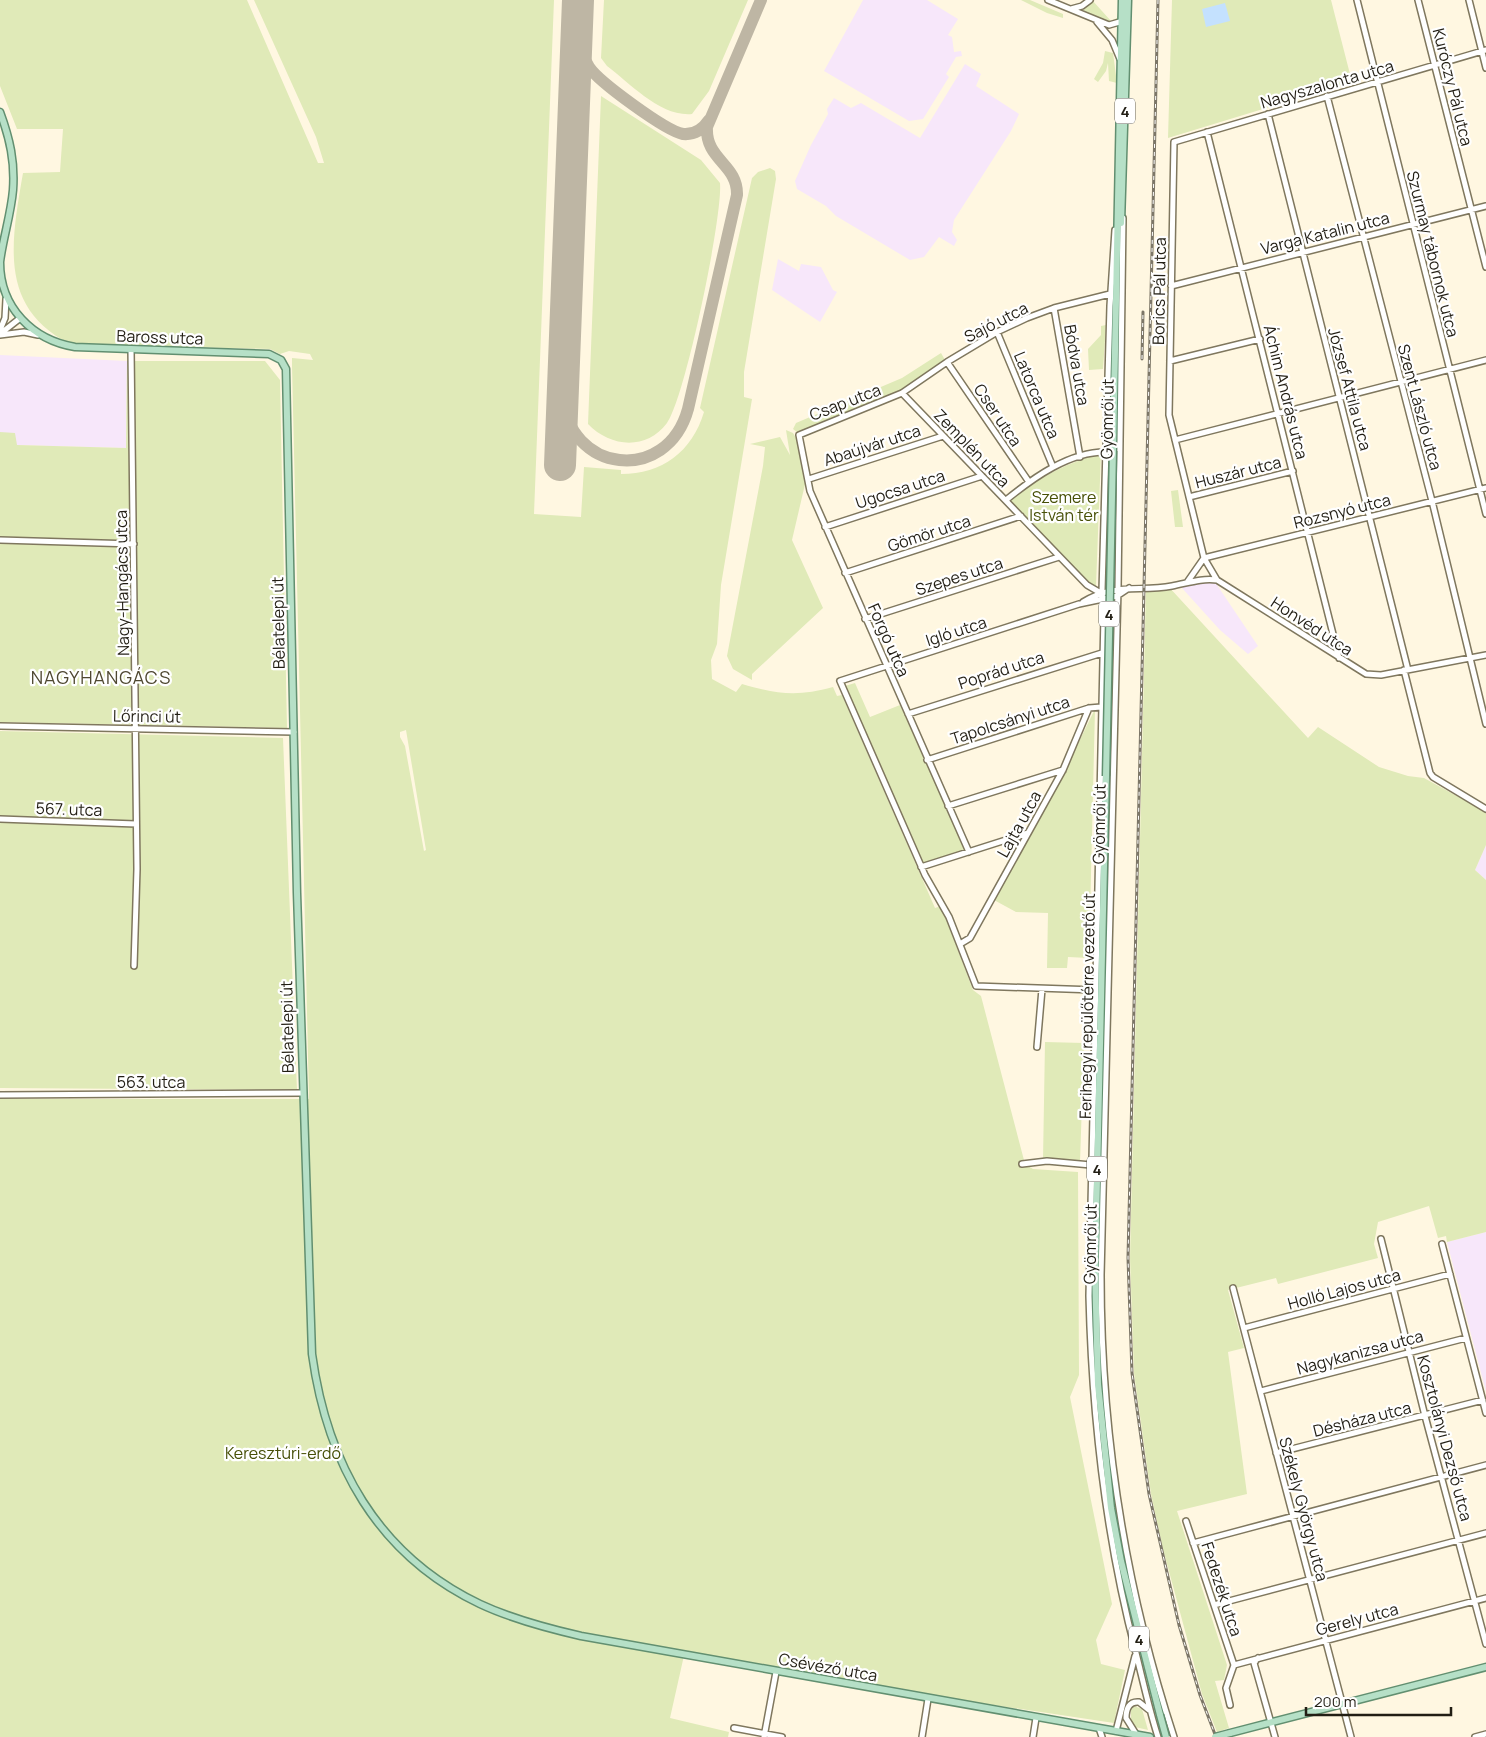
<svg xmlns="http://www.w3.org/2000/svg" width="1486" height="1737" font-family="Manrope,sans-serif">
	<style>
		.industrial { fill: #f7e7fa }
		.green { fill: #e0eab8; fill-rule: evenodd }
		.water { fill: #c4e1fe }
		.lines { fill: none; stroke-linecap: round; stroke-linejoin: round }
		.taxiway { stroke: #beb6a4; stroke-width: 12 }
		.runway { stroke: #beb6a4; stroke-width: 32 }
		.minor-casing { stroke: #7f775e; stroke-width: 8 }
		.major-casing { stroke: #628f70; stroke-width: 9 }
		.minor { stroke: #fff; stroke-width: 5 }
		.major { stroke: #b6e0c7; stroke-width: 6 }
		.rail-casing { stroke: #7c7667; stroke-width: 3 }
		.rail { stroke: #fff; stroke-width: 1; stroke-dasharray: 4; stroke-linecap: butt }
		.major-bridge-casing { stroke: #628f70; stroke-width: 9; stroke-linecap: butt }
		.major-bridge { stroke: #b6e0c7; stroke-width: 6 }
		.labels { text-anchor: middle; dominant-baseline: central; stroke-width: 4.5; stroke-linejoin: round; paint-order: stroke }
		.shield { fill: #fff; stroke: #64625a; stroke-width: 1 }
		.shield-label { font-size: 15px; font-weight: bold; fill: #221e14 }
		.street-label { font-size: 16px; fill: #221e14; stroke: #fff }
		.park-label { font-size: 16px; fill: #475007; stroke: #fff }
		.neighbourhood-label { font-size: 18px; letter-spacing: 1px; fill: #4f4831; stroke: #fff }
	</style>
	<rect width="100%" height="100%" fill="#fff7e1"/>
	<path class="industrial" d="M 863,0 L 927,0 L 958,19 L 948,35 L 952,37 L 954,52 L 961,51 L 962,56 L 956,57 L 946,74 L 949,77 L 923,119 L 909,121 L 824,71 Z
		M 965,64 L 981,74 L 976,86 L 1019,114 L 1011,131 L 954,220 L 952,232 L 957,240 L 954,246 L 939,237 L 924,257 L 910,260 L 836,216 L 826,206 L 797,189 L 795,181 L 811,145 L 828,114 L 827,109 L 834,98 L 851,108 L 861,103 L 920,138 Z
		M 778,259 L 799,271 L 801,264 L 821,267 L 833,290 L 837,292 L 820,322 L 772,290 Z
		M 0,355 L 127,361 L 126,448 L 16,445 L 0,432 Z
		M 1198,582 L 1215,582 L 1258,646 L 1248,654 L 1220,630 L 1181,587 Z
		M 1486,845 L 1486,880 L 1475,870 Z
		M 1486,1232 L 1486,1392 L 1447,1242 Z"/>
	<path class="green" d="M 0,0 L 247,0 L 318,163 L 324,163 L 316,137 L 254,0 L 554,0 L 534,514 L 581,517 L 584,467 L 621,470 L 621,474 C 662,474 692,452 704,412 L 700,408 L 752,178 L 758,172 L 770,168 L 775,171 L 776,179 L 744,372 L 744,397 L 752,399 L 721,585 L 717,644 L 711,660 L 712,679 L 736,692 L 742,684 C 777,694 797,697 833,687 L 837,696 L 842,695 L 935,908 L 941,906 L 973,990 L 981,996 L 1025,1164 L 1033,1169 L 1078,1172 L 1079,1375 L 1070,1397 L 1112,1604 L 1096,1640 L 1101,1664 L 1125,1670 L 1114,1723 L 927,1695 L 685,1651 L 670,1718 L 729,1732 L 728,1737 L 0,1737 L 0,1099 L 309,1099 L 292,366 L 292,358 L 313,360 L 310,354 L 289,351 L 280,354 L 270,349 L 70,344 C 0,308 10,247 23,173 L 60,172 L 63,129 L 17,129 L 0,86 ZM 406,730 L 426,850 L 424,851 L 405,746 L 400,737 L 400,732 Z
		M 604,0 L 748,0 L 709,91 L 692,114 C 660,117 630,83 607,66 L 601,58 Z
		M 1021,0 L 1030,0 L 1063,14 L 1063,18 L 1047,13 Z
		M 1092,0 L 1111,21 L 1117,18 L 1120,0 L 1118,19 L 1108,23 L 1084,11 L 1084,7 Z
		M 1172,0 L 1331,0 L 1352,82 L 1168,138 Z
		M 1105,51 L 1113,53 L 1117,83 L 1109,81 L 1108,63 L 1106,71 L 1098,82 L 1094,79 L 1103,63 Z
		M 601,96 L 701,160 L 720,183 C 723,216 685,399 667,423 C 646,451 610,447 588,424 Z
		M 1106,325 L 1103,369 L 1089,370 L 1088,349 L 1101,335 L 1101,326 Z
		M 941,353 L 945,360 L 900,391 L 798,433 L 793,429 L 796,423 L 902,378 Z
		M 127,361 L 265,361 L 280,380 L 287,728 L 0,722 L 0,432 L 15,433 L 17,445 L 126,448 Z
		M 786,430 L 793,433 L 796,438 L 806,480 L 792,540 L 823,608 L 752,674 L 752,680 L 733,669 L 727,656 L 763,466 L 765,447 L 750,444 L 780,437 L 790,455 Z
		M 1101,454 L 1096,586 L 1095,588 L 1009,500 C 1038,479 1066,462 1101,454 Z
		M 1178,490 L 1183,527 L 1175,527 L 1171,491 Z
		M 1168,586 L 1308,738 L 1318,727 L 1379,767 L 1408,776 L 1424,778 L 1486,812 L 1486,845 L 1475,870 L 1486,880 L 1486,1232 L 1447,1242 L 1446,1236 L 1438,1238 L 1429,1206 L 1378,1222 L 1374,1244 L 1378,1258 L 1278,1284 L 1276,1278 L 1228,1290 L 1244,1348 L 1228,1352 L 1247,1494 L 1177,1511 L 1227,1665 L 1224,1680 L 1215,1681 L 1229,1728 L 1217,1732 L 1202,1694 L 1163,1549 L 1151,1494 L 1134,1373 L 1130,1258 L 1146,588 Z
		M 855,683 L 870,717 L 900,705 L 965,850 L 923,863 L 845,686 Z
		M 1095,709 L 1089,958 L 1068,957 L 1067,968 L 1047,968 L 1048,913 L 1016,912 L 994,900 L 1060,780 Z
		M 0,731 L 283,738 L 297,1090 L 0,1088 Z
		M 1045,1042 L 1084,1043 L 1080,1162 L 1043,1160 Z
		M 1134,1706 L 1142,1709 L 1148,1730 L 1135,1727 L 1131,1724 L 1131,1709 Z"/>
	<path class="water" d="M 1225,3 L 1230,21 L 1206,27 L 1202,9 Z"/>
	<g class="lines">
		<path class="taxiway" d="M 577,27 C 578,41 581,55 589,67 C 599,82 666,131 683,134 C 694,135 703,129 709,120
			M 562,394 C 568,474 667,485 688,409 L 737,195 C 738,164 705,160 707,127 L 761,0"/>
		<path class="runway" d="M 560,465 L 578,0"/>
		<g class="minor-casing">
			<path id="minor" d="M 1048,0 L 1109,25 L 1123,21
				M 1357,0 L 1486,514
				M 1418,0 L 1486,267
				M 1469,0 L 1486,68
				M 1071,9 L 1082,6 L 1090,0
				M 1097,22 L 1112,40 L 1120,59
				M 1327,96 L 1432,501 L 1486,724
				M 1268,114 L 1408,670
				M 1207,132 L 1339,658
				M 1123,218 L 1118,589 L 1101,1275 C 1101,1432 1125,1587 1174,1737
				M 1115,230 L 1110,306 L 1102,591 L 1104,615 L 1089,1296 C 1092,1417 1105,1535 1136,1653 C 1143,1681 1149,1709 1158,1737
				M 1171,286 L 1486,206
				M 1054,308 L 1080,457
				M 0,330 L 5,318 L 6,299
				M 997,332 L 1053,467
				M 0,334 L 19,319
				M 0,335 L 24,332 L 38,335
				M 131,349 L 137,869 L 134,966
				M 1170,361 L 1260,339
				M 947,362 L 1029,482
				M 902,393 L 1087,585 L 1099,592
				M 1175,440 L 1486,360
				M 809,479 L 943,436
				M 1189,497 L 1293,471
				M 1006,500 C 1033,478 1070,451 1107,452
				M 825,527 L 982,476
				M 0,540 L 134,544
				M 1204,558 L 1486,488
				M 845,573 L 1021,516
				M 1217,580 L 1204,558 L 1169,415 L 1174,142 L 1486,50
				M 1188,581 L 1204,558
				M 1083,602 C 1113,583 1139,592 1172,586 C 1188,583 1201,578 1217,580 L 1366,674 L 1381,675 L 1486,655
				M 865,619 L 1059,557
				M 1404,670 L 1430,773 L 1433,777 L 1486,809
				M 908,714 L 1102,653
				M 0,726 L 294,732
				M 927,760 L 1089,708 L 1101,707
				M 948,806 L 1063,770
				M 0,819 L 136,824
				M 969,852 L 810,491 L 799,435 L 902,393 L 947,362 L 997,332 L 1027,318 L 1054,308 L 1110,294
				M 921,867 L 1028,833
				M 960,944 L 970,938 L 1063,770 L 1089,708
				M 1095,990 L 976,986 L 949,917 L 925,875 L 840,681 L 1079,604 L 1117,596 L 1129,588
				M 1037,1047 L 1042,989
				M 0,1095 L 303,1093
				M 1022,1164 L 1047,1161 L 1091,1165
				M 1381,1239 L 1425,1416 L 1486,1644
				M 1442,1244 L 1486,1413
				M 1233,1288 L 1351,1737
				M 1244,1328 L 1450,1274
				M 1261,1391 L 1466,1338
				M 1276,1453 L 1483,1400
				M 1186,1521 L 1234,1665
				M 1193,1543 L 1486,1465
				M 1214,1605 L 1486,1533
				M 1258,1658 L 1254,1663 L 1275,1737
				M 1234,1665 L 1486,1598
				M 1230,1705 L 1226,1688 L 1234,1665
				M 734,1728 L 782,1737
				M 1099,1728 L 1102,1737
				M 1116,1731 L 1135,1656
				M 1136,1734 L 1126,1718 C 1126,1709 1129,1701 1139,1702 L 1149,1710
				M 764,1737 L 776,1672
				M 922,1737 L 928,1699
				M 1033,1737 L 1036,1718
				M 1475,1737 L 1486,1734"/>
		</g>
		<g class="major-casing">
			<path id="major" d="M 0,112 C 10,139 15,162 13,190 C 11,214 3,238 0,262 C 0,308 33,340 75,347 L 269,354 L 281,360 L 286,369 L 297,893 L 312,1354 C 327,1463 377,1555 480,1604 C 512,1619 546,1628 581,1636 L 1150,1737
				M 1121,223 L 1128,0
				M 1113,451 L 1122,0
				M 1106,776 L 1095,1269 L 1098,1384 L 1111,1508 L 1121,1561 L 1160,1715
				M 1230,1733 L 1486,1667"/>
		</g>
		<use href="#minor" class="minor"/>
		<use href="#major" class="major"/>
		<g class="rail-casing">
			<path id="rail" d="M 1158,0 L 1128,1258 L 1132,1373 L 1149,1494 L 1179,1625 L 1200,1695 L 1216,1737
				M 1142,359 L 1143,312"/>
		</g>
		<use href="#rail" class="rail"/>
		<g class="major-bridge-casing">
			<path id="major-bridge" d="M 1106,776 L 1113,451
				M 1160,1715 L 1166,1737
				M 1215,1737 L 1230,1733"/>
		</g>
		<use href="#major-bridge" class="major-bridge"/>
	</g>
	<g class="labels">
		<g class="shield">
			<rect x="1115" y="98.5" width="20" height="25" rx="4"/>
			<rect x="1099" y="601.5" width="20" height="25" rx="4"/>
			<rect x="1087" y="1156.5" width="20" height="25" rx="4"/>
			<rect x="1129" y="1626.5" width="20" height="25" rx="4"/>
		</g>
		<g class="shield-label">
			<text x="1125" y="111">4</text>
			<text x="1109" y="614">4</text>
			<text x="1097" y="1169">4</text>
			<text x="1139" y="1639">4</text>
		</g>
		<g class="street-label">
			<text transform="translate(1327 84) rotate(-16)">Nagyszalonta utca</text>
			<text transform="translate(1453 87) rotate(76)">Kuróczy Pál utca</text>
			<text transform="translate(1325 233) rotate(-14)">Varga Katalin utca</text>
			<text transform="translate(1433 254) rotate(76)">Szurmay tábornok utca</text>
			<text transform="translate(1159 291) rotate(-89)">Borics Pál utca</text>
			<text transform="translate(996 322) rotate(-27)">Sajó utca</text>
			<text transform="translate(160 337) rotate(2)">Baross utca</text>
			<text transform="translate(1077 365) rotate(80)">Bódva utca</text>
			<text transform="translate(1350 389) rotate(75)">József Attila utca</text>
			<text transform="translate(1286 392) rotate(76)">Áchim András utca</text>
			<text transform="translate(1037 395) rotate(67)">Latorca utca</text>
			<text transform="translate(845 402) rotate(-21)">Csap utca</text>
			<text transform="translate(1420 407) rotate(75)">Szent László utca</text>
			<text transform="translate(998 415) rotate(56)">Cser utca</text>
			<text transform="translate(1107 419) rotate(-89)">Gyömrői út</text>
			<text transform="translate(872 445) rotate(-18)">Abaújvár utca</text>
			<text transform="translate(972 448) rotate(46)">Zemplén utca</text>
			<text transform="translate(1238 472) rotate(-14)">Huszár utca</text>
			<text transform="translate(900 489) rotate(-18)">Ugocsa utca</text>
			<text transform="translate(1342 511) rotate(-14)">Rozsnyó utca</text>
			<text transform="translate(929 533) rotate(-18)">Gömör utca</text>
			<text transform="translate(959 576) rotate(-18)">Szepes utca</text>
			<text transform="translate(122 583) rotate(-91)">Nagy-Hangács utca</text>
			<text transform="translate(278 623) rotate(-91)">Bélatelepi út</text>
			<text transform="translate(1312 626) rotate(33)">Honvéd utca</text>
			<text transform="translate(956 631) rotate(-18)">Igló utca</text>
			<text transform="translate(889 640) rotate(66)">Forgó utca</text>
			<text transform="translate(1001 670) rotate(-18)">Poprád utca</text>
			<text transform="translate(147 716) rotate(1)">Lőrinci út</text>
			<text transform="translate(1010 720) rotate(-18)">Tapolcsányi utca</text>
			<text transform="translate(69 809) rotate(2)">567. utca</text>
			<text transform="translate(1019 824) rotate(-61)">Lajta utca</text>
			<text transform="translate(1099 824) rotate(-89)">Gyömrői út</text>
			<text transform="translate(1087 1006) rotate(-89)">Ferihegyi repülőtérre vezető út</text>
			<text transform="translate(287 1027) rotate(-91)">Bélatelepi út</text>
			<text x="151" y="1082">563. utca</text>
			<text transform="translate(1090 1244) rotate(-89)">Gyömrői út</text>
			<text transform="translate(1344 1289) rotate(-15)">Holló Lajos utca</text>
			<text transform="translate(1360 1352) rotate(-15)">Nagykanizsa utca</text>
			<text transform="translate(1362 1419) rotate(-14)">Désháza utca</text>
			<text transform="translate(1445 1438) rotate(75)">Kosztolányi Dezső utca</text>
			<text transform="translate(1304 1509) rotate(75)">Székely György utca</text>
			<text transform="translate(1222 1589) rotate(72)">Fedezék utca</text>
			<text transform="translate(1357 1619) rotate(-15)">Gerely utca</text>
			<text transform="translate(828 1667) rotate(10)">Csévéző utca</text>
		</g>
		<g class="park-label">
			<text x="1064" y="497">Szemere<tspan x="1064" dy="18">István tér</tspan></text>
			<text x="283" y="1453">Keresztúri-erdő</text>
		</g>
		<g class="neighbourhood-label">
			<text x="101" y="677">NAGYHANGÁCS</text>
		</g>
	</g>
	<path d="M1306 1707v8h145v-8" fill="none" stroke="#221e14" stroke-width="2.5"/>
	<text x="1314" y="1707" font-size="15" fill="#221e14" stroke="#ffffff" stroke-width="4" paint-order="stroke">200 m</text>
</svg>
